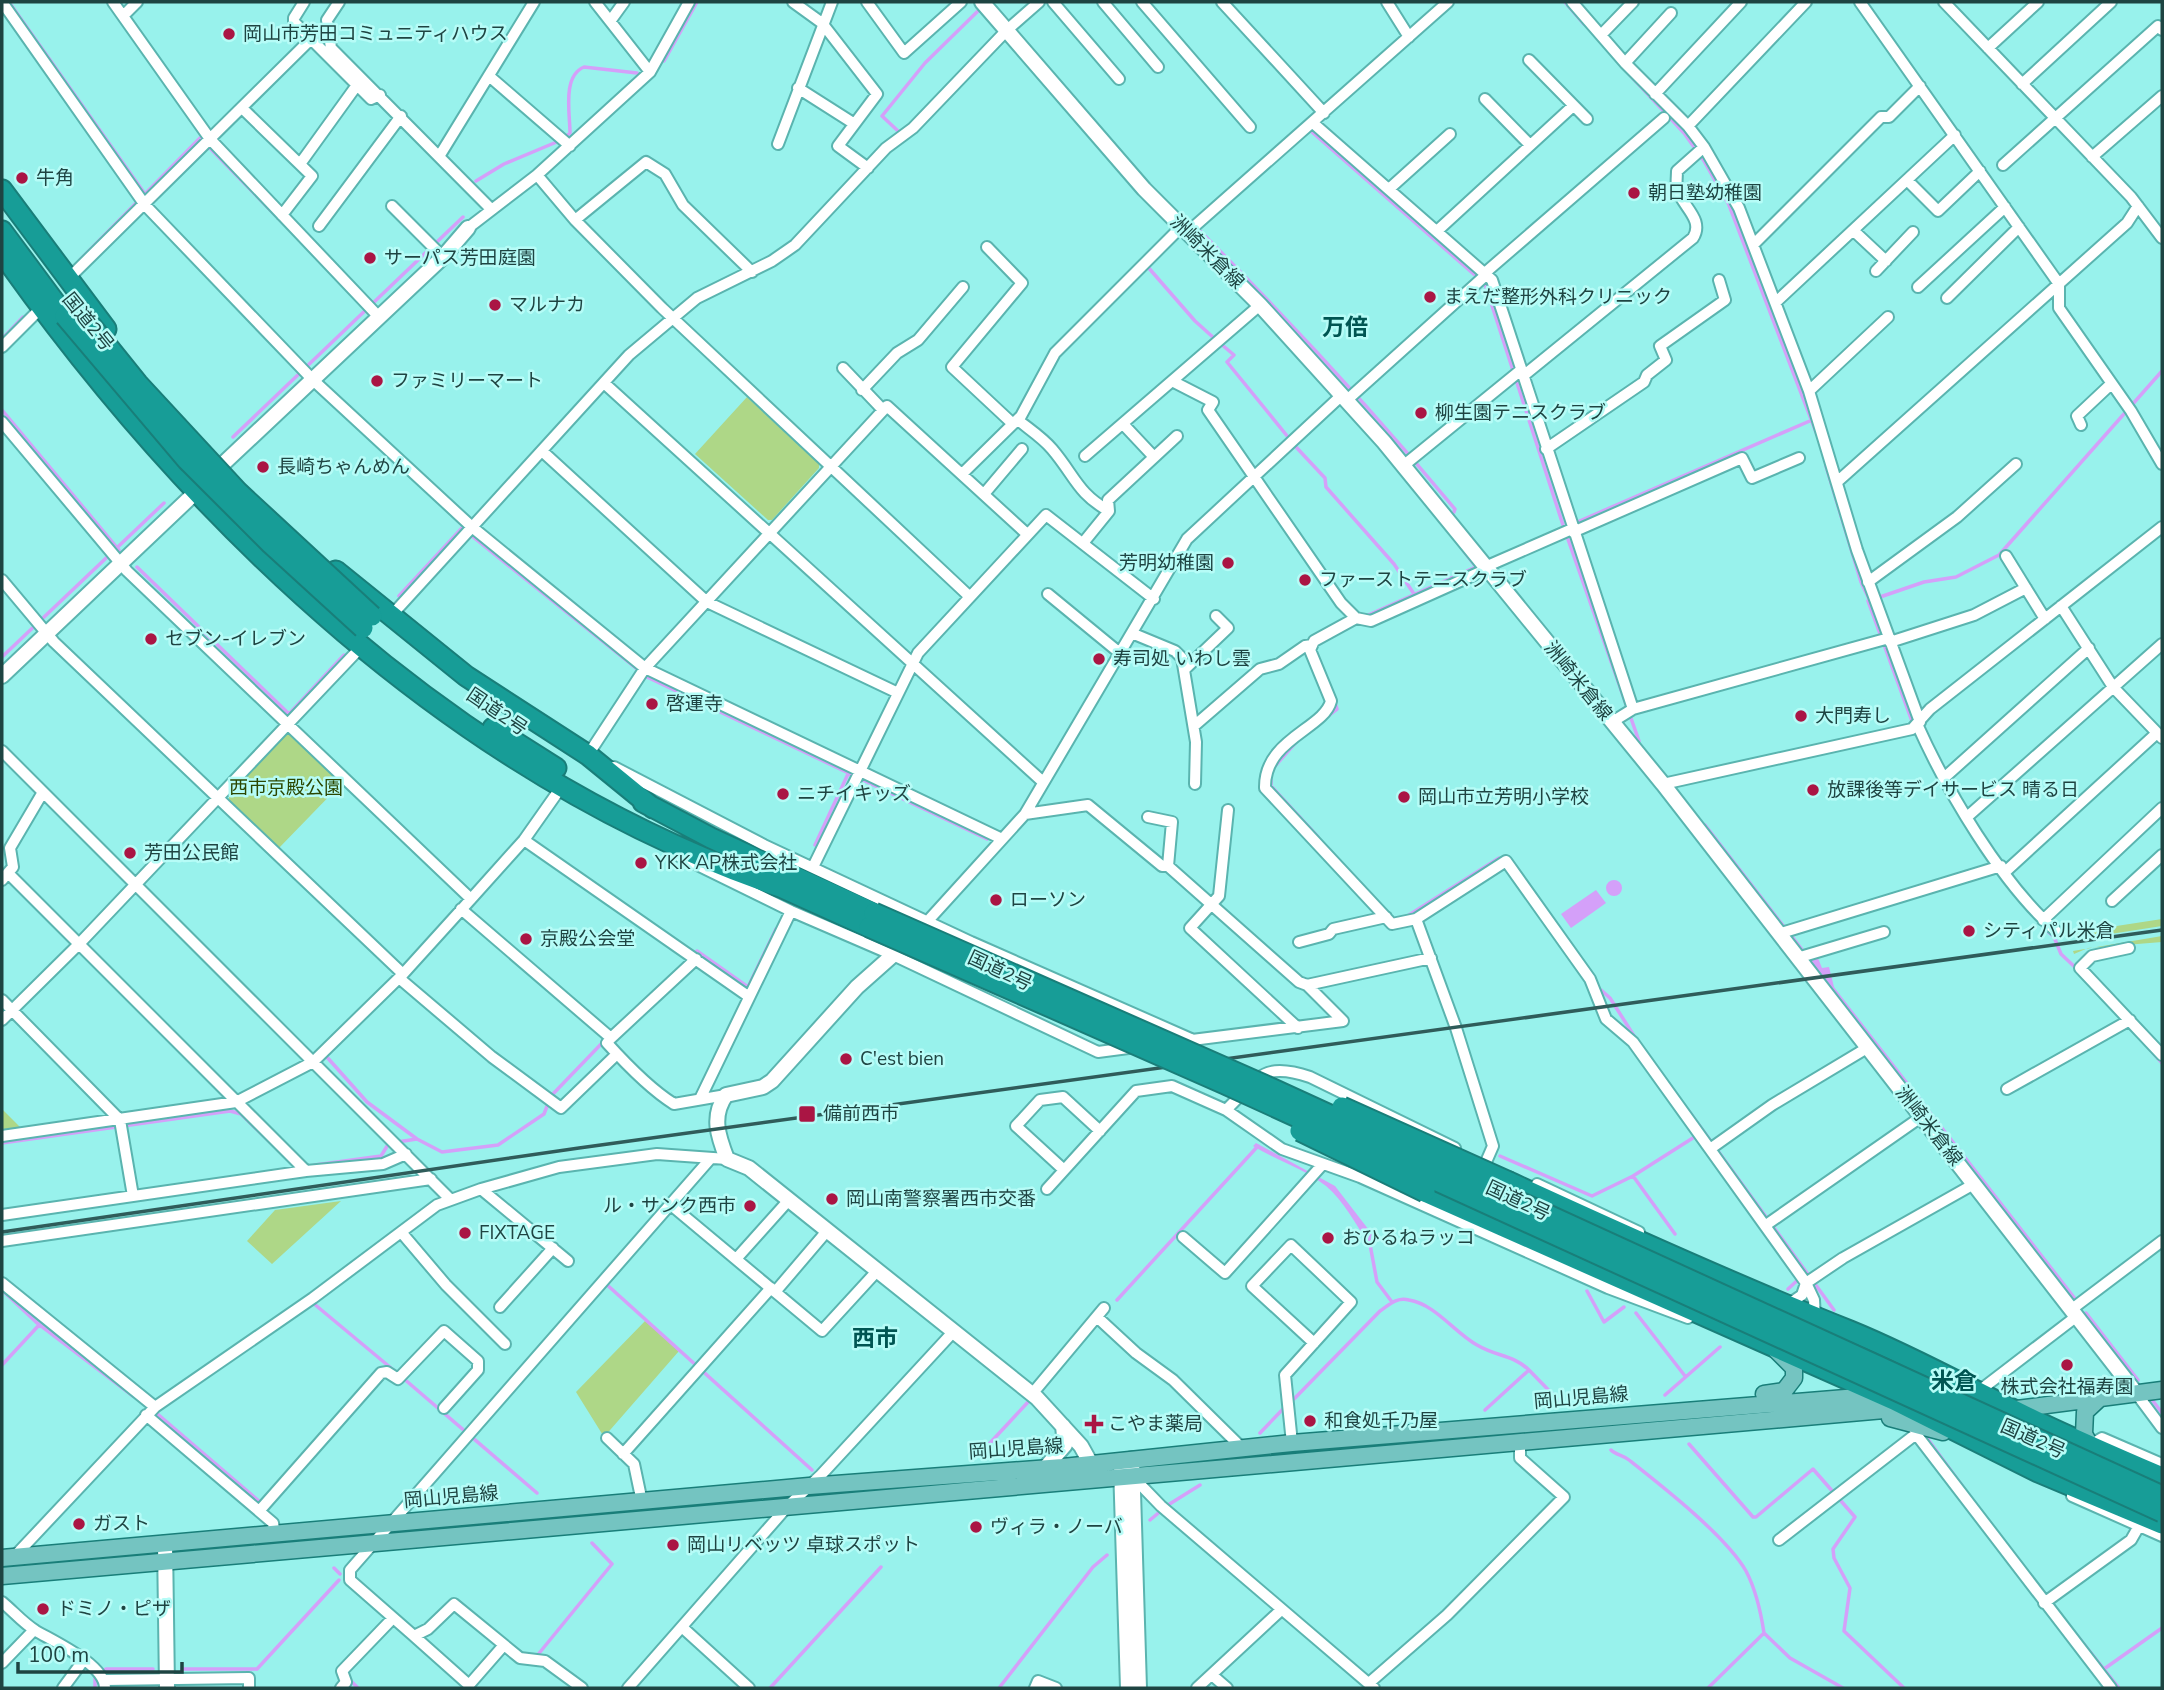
<svg xmlns="http://www.w3.org/2000/svg" width="2164" height="1690" font-family="'Nunito Sans','Noto Sans JP',sans-serif">
	<style>
		.green { fill: #aed787 }
		.water { fill: #d4a0f9 }
		.lines { fill: none; stroke-linecap: round; stroke-linejoin: round }
		.stream { stroke: #d4a0f9; stroke-width: 3.5 }
		.street-casing { stroke: #5ab4af; stroke-width: 14 }
		.secondary-casing { stroke: #5ab4af; stroke-width: 18 }
		.primary-casing { stroke: #197e79; stroke-width: 19 }
		.highway-casing { stroke: #197e79; stroke-width: 23 }
		.street { stroke: #fff; stroke-width: 10 }
		.secondary { stroke: #fff; stroke-width: 14 }
		.primary { stroke: #74c4c1; stroke-width: 16 }
		.highway { stroke: #179d97; stroke-width: 19 }
		.rail { stroke: #2f5c5a; stroke-width: 3.5 }
		.highway-bridge-casing { stroke: #197e79; stroke-width: 23; stroke-linecap: butt }
		.highway-bridge { stroke: #179d97; stroke-width: 19 }
		.poi-dot { fill: #aa1544; stroke: #b6fcf7; stroke-width: 2.5 }
		.labels { text-anchor: middle; dominant-baseline: central; stroke-width: 5; stroke-linejoin: round; paint-order: stroke }
		.poi-label { font-size: 19px; fill: #1e4442; stroke: #b6fcf7; text-anchor: start }
		.street-label { font-size: 19px; fill: #1e4442; stroke: #b6fcf7 }
		.park-label { font-size: 19px; fill: #2b4700; stroke: #b6fcf7 }
		.quarter-label { font-size: 23px; font-weight: bold; fill: #005552; stroke: #b6fcf7 }
	</style>
	<rect width="100%" height="100%" fill="#98f2ec"/>
	<path class="green" d="M 747,397 L 819,464 L 819,468 L 772,520 L 768,520 L 695,454 Z
		M 290,731 L 343,782 L 278,849 L 229,802 L 229,794 Z
		M 2162,919 L 2162,926 L 2078,939 L 2077,936 L 2058,935 Z
		M 2162,936 L 2162,942 L 2088,948 L 2074,954 L 2073,951 Z
		M 2,1109 L 22,1129 L 2,1132 Z
		M 341,1201 L 272,1264 L 247,1241 L 275,1210 Z
		M 646,1320 L 679,1351 L 604,1437 L 576,1392 Z"/>
	<path class="water" d="M1606 888a8 8 0 1 1 16 0a8 8 0 1 1-16 0Z
		M 1596,890 L 1606,903 L 1571,928 L 1561,914 Z
		M 1818,958 L 1822,968 L 1829,967 L 1834,987 L 1831,990 L 1808,961 Z
		M 1256,1143 L 1335,1186 L 1372,1234 L 1369,1244 C 1356,1225 1344,1201 1326,1186 C 1305,1169 1276,1160 1253,1146 Z"/>
	<g class="lines">
		<path class="stream" d="M 9,2 L 145,194
			M 1565,2 L 1584,24
			M 664,61 L 697,2
			M 1629,74 L 1684,133 L 1704,161 L 1729,205 L 1816,432
			M 898,131 L 882,116 L 925,63 L 979,10
			M 1312,132 L 1485,284 L 1564,528 L 1639,741
			M 565,137 L 570,133 C 570,114 562,76 584,67 L 637,73
			M 476,181 L 504,164 L 559,141
			M 1199,230 C 1289,320 1374,412 1455,509 L 1454,512
			M 80,260 L 200,138 L 284,224
			M 1147,266 L 1195,321 L 1215,339
			M 2,339 L 23,317
			M 1221,344 L 1234,355 L 1227,362 L 1288,437
			M 2,410 L 119,550
			M 233,437 L 463,217
			M 1296,447 L 1325,478 L 1326,487 L 1394,564 L 1414,594
			M 1826,466 L 1861,582 L 1870,601
			M 1575,523 L 1812,420
			M 1447,529 L 1476,567
			M 137,567 L 289,714 L 344,655
			M 399,596 L 462,528 L 647,677 L 987,839
			M 1880,597 L 1924,582 L 1956,577 L 1999,555 L 2162,371
			M 1868,601 L 1913,724
			M 1366,616 L 1478,566
			M 2,657 L 164,503
			M 1328,716 L 1337,709 L 1334,700
			M 1275,766 L 1297,741
			M 1271,780 L 1271,786 L 1318,837
			M 1705,825 L 1785,928
			M 815,845 L 848,774
			M 1409,915 L 1499,858
			M 2045,929 L 2054,937 L 2061,954 L 2078,970
			M 1790,934 L 1813,964
			M 693,955 L 697,951 L 748,987 L 776,929
			M 1831,986 L 2076,1300
			M 1601,990 L 1610,998 L 1636,1039
			M 2149,1048 L 2162,1063
			M 326,1056 L 367,1102 L 417,1139 L 442,1152 L 498,1145 L 544,1114 L 551,1096 L 605,1040
			M 1688,1110 L 1834,1310
			M 397,1142 L 417,1139
			M 2,1143 L 230,1111 L 241,1114 L 296,1167
			M 1500,1156 L 1592,1196 L 1633,1176 L 1675,1234
			M 315,1165 L 381,1156 L 389,1143
			M 1633,1176 L 1696,1136
			M 1369,1239 L 1377,1282 L 1392,1302
			M 605,1283 L 812,1470
			M 1788,1289 L 1800,1278
			M 2,1290 L 36,1322 L 133,1396
			M 1587,1291 L 1604,1322 L 1624,1307
			M 1117,1300 L 1258,1146
			M 313,1303 L 397,1373
			M 1636,1313 L 1685,1376
			M 2086,1313 L 2138,1380
			M 2,1365 L 40,1324
			M 403,1378 L 537,1493
			M 1665,1395 L 1720,1347
			M 1294,1399 L 1380,1311 C 1390,1304 1397,1297 1409,1300 C 1435,1304 1455,1333 1477,1345 C 1497,1357 1512,1354 1529,1370
			M 2153,1401 L 2162,1413
			M 1485,1410 L 1529,1370 L 1563,1405
			M 154,1411 L 260,1502
			M 1260,1433 L 1283,1409
			M 1927,1438 L 1963,1487
			M 990,1443 L 1029,1401
			M 1689,1444 L 1753,1517 L 1756,1517 L 1813,1469 L 1855,1517 L 1833,1549 L 1834,1558 L 1850,1588 L 1844,1631 L 1904,1688
			M 1611,1450 C 1616,1455 1623,1455 1629,1460 C 1662,1486 1726,1536 1746,1571 C 1756,1590 1761,1613 1764,1633 L 1790,1658 L 1843,1688
			M 1150,1520 L 1168,1505 L 1200,1485
			M 334,1568 L 340,1574
			M 2063,1618 L 2119,1688
			M 536,1657 L 612,1564 L 592,1543
			M 182,1669 L 257,1669 L 339,1580
			M 2104,1669 L 2162,1628
			M 350,1680 L 358,1688
			M 95,1688 L 95,1674 L 106,1669 L 153,1669
			M 770,1688 L 881,1567
			M 999,1688 L 1093,1567 L 1107,1555
			M 1708,1688 L 1764,1633"/>
		<g class="street-casing">
			<path id="street" d="M 2,2 L 145,205 L 313,380 L 472,527 L 645,668 L 1000,838
				M 113,2 L 210,139 L 379,317
				M 304,2 L 294,18 L 294,22 L 371,99 L 380,95
				M 339,2 L 327,20 L 331,48 L 490,208
				M 595,2 L 650,72
				M 793,2 L 822,23 L 877,94 L 838,146 L 868,168
				M 867,2 L 904,53 L 961,2
				M 1053,2 L 1119,79
				M 1103,2 L 1158,67
				M 1142,2 L 1250,127
				M 1222,2 L 1324,113
				M 1387,2 L 1409,37
				M 1572,2 L 1625,63 L 1688,126 L 1704,147 L 1739,208 L 1809,391 L 1857,550 L 1920,722
				M 1860,2 L 2059,284 L 2059,308 L 2131,411 L 2162,464
				M 1944,2 L 2131,197 L 2162,238
				M 123,16 L 137,2
				M 611,20 L 624,2
				M 1601,35 L 1633,2
				M 1988,48 L 2038,2
				M 1529,60 L 1587,119
				M 1625,63 L 1671,13
				M 489,76 L 570,146
				M 2022,84 L 2111,2
				M 798,88 L 853,123
				M 1655,94 L 1741,2
				M 1485,99 L 1530,145
				M 242,108 L 312,176 L 282,215
				M 1313,123 L 1492,280 L 1633,709
				M 1688,126 L 1806,2
				M 778,144 L 832,2
				M 440,155 L 534,2
				M 2092,157 L 2162,96
				M 300,164 L 357,85
				M 2003,165 L 2158,26 L 2162,30
				M 537,175 L 575,220 L 662,308 L 969,596
				M 1908,181 L 1938,211 L 1980,171
				M 1389,189 L 1450,134
				M 392,206 L 443,257
				M 575,220 L 646,162 L 665,174 L 683,205 L 752,272
				M 319,226 L 401,116
				M 468,228 L 537,175 L 650,72 L 689,2
				M 1437,231 L 1573,106
				M 1188,232 L 1448,2
				M 1855,232 L 1886,261
				M 1754,244 L 1881,117 L 1889,117 L 1920,86
				M 987,247 L 1022,283 L 952,367 L 1013,424
				M 1876,271 L 1913,232
				M 1486,272 L 1664,118
				M 67,280 L 310,40
				M 1918,287 L 2005,207
				M 1947,298 L 2019,227
				M 1776,302 L 1955,135
				M 2,347 L 41,308
				M 843,368 L 883,410
				M 1523,376 L 1693,238 C 1705,219 1681,206 1677,188 C 1676,183 1677,176 1677,171 L 1704,147
				M 1174,382 L 1213,402 L 1208,410 L 1341,603 L 1356,618 L 1314,641 L 1310,650 L 1331,701 C 1324,729 1264,739 1265,788 L 1392,924 L 1416,919 L 1506,861 L 1590,979 L 1606,1019 L 1633,1042 L 1806,1283 L 1814,1300 L 1815,1318
				M 604,383 L 1043,782
				M 862,390 L 897,353 L 918,340 L 963,287
				M 1809,391 L 1888,317
				M 1347,400 L 1487,274
				M 1018,420 C 1029,429 1043,438 1052,449 C 1075,476 1077,493 1109,511
				M 2,422 L 127,571 L 471,899
				M 1123,424 L 1154,457
				M 2081,425 L 2077,416 L 2110,385
				M 1546,449 L 1644,382 L 1647,375 L 1666,360 L 1660,346 L 1725,300 L 1719,280
				M 542,451 L 707,602 L 896,692
				M 1085,456 L 1260,305
				M 1403,466 L 1521,370
				M 962,474 L 1021,416 L 1055,353 L 1182,226
				M 1837,482 L 2127,223 L 2138,206
				M 984,494 L 1022,449
				M 1573,532 L 1742,458 L 1752,478 L 1799,458
				M 1083,543 L 1109,511 L 1108,500 L 1177,436
				M 2006,556 L 2045,619
				M 1485,567 L 1572,529
				M 2,580 L 54,642 L 403,974
				M 1868,582 L 1957,517 L 2016,464
				M 1048,594 L 1121,654
				M 2061,606 L 2113,687 L 2162,738
				M 390,617 L 629,355 L 697,298 L 772,261 L 795,245 L 886,148 L 913,128 L 1007,30 L 1039,2
				M 1356,618 L 1371,621 L 1487,569
				M 1134,634 L 1175,651 L 1182,658 L 1196,742 L 1195,784
				M 1890,642 L 1974,615 L 2026,588
				M 1184,670 L 1228,628 L 1216,616
				M 1612,722 L 1633,709 L 1889,638
				M 1917,724 C 1947,791 2001,883 2056,931
				M 1194,726 L 1260,669 L 1279,664 L 1305,646 L 1312,645
				M 2,751 L 450,1199
				M 590,756 L 588,755 L 645,668 L 887,406 L 1027,534
				M 614,767 L 764,845 L 971,942 L 1191,1039
				M 1945,777 L 2089,648
				M 1663,784 L 1912,729 L 1930,709 L 2162,527
				M 1228,810 L 1219,896 L 1190,928 L 1298,1028
				M 1025,814 L 1088,805 L 1162,866 L 1168,866
				M 1148,817 L 1172,822 L 1168,866 L 1299,982 L 1307,985
				M 1967,817 L 2162,644
				M 524,840 L 748,996
				M 675,854 L 791,911 L 893,955 L 1098,1052 L 1136,1047
				M 813,867 L 918,653 L 1046,515 L 1154,599
				M 2005,872 L 2157,733
				M 8,873 L 306,1171
				M 2,880 L 13,867 L 10,848 L 43,792
				M 2112,901 L 2162,855
				M 461,909 L 611,1038 L 607,1043 C 626,1064 650,1089 674,1104 L 726,1095
				M 1416,919 L 1456,1028 L 1493,1146 L 1486,1162
				M 2043,920 L 2162,808
				M 925,924 L 1025,814 L 1187,539 L 1342,395
				M 1778,934 L 2001,866
				M 1299,942 L 1329,934 L 1333,929 L 1386,917
				M 2129,948 L 2092,956 L 2080,968 L 2162,1055
				M 1797,958 L 1884,932
				M 399,978 L 492,1057 L 561,1108 L 617,1054
				M 2,1000 L 120,1120 L 133,1196
				M 2,1020 L 79,944 L 363,645
				M 1343,1021 L 1307,985 L 1431,958
				M 611,1038 L 696,959
				M 1176,1042 L 1343,1021
				M 2007,1089 L 2130,1020
				M 700,1099 L 791,911
				M 2,1136 L 236,1102 L 313,1062 L 403,974 L 471,899 L 524,840 L 562,786 L 565,788
				M 1455,1148 L 1310,1077 C 1262,1061 1259,1078 1226,1110 L 1282,1149 L 1360,1177 L 1608,1288 L 1688,1318
				M 1710,1149 L 1772,1105 L 1867,1048
				M 1064,1170 L 1016,1126 L 1040,1100 L 1063,1097 L 1100,1131
				M 1537,1184 L 1639,1232
				M 481,1189 L 568,1261
				M 1047,1189 L 1136,1091 L 1172,1086 L 1226,1110
				M 671,1205 L 822,1331 L 877,1271
				M 2,1215 L 306,1171 L 383,1164 L 406,1154
				M 1766,1225 L 1921,1117
				M 401,1232 L 446,1285 L 505,1344
				M 1183,1237 L 1225,1273 L 1322,1165
				M 2,1241 L 431,1179
				M 736,1259 L 788,1201
				M 2,1283 L 155,1407
				M 775,1292 L 827,1231
				M 1786,1306 L 1802,1295 L 1806,1283 L 1843,1258 L 1974,1184
				M 500,1307 L 553,1248
				M 2072,1309 L 2162,1241
				M 1097,1317 L 1136,1353 L 1173,1380 L 1242,1448
				M 1979,1391 L 2077,1316
				M 2136,1393 L 2162,1428
				M 1032,1394 L 1104,1308
				M 146,1415 L 273,1523 L 275,1534
				M 1913,1423 L 1916,1434 L 2111,1688
				M 607,1438 L 634,1464 L 642,1502
				M 1292,1443 L 1285,1375 L 1351,1302 L 1291,1245 L 1252,1286 L 1314,1343
				M 2090,1445 L 2102,1438 L 2162,1464
				M 623,1454 L 771,1288
				M 1133,1477 L 1161,1506 L 1374,1688
				M 2072,1496 L 2162,1536
				M 260,1510 L 381,1373 L 387,1372 L 398,1379 L 444,1331 L 478,1361 L 478,1370 L 444,1408
				M 1779,1540 L 1916,1434
				M 13,1558 L 155,1407 L 313,1298 L 437,1205 L 481,1189 L 559,1167 L 657,1154 L 727,1159
				M 2,1602 C 13,1611 23,1623 36,1631 C 55,1642 105,1665 105,1688
				M 2044,1603 L 2131,1540 L 2139,1526
				M 683,1628 L 749,1688
				M 414,1636 L 469,1685 L 504,1645
				M 2,1663 L 34,1630
				M 1212,1675 L 1227,1688
				M 105,1680 L 249,1678 L 249,1688
				M 1369,1683 L 1447,1615 L 1564,1497 L 1520,1458 L 1520,1442
				M 63,1688 L 83,1661
				M 341,1688 L 346,1682 L 342,1671 L 393,1618
				M 582,1688 L 545,1661 L 520,1658 L 454,1604 L 428,1629 L 414,1636 L 350,1580 L 350,1570 L 711,1158
				M 628,1688 L 787,1507 L 821,1475 L 954,1331
				M 1035,1688 L 1038,1681 L 1056,1688
				M 1197,1688 L 1281,1610"/>
		</g>
		<g class="secondary-casing">
			<path id="secondary" d="M 982,2 L 1144,189 L 1260,305 L 1384,442 L 1663,784 L 2136,1393
				M 223,464 L 443,257 L 468,228
				M 2,676 L 196,492
				M 893,955 L 857,987 L 772,1081 L 763,1087 L 726,1095 C 711,1116 718,1136 727,1159 L 749,1168 L 1037,1398 L 1081,1446 L 1091,1464 L 1092,1473
				M 1132,1459 L 1139,1688
				M 1121,1466 L 1128,1688
				M 1045,1468 L 1065,1445 L 1063,1426
				M 165,1543 L 167,1688"/>
		</g>
		<g class="primary-casing">
			<path id="primary" d="M 1764,1394 L 1784,1391 L 1794,1378 L 1794,1368 L 1776,1350
				M 2009,1410 L 2162,1390
				M 1890,1418 L 1943,1432
				M 2090,1445 L 2084,1434 L 2085,1412 L 2100,1398
				M 2,1558 L 809,1486 L 1063,1467 L 1292,1443 L 1882,1395
				M 2,1576 L 1884,1410 L 1913,1411"/>
		</g>
		<g class="highway-casing">
			<path id="highway" d="M 2,190 L 106,329
				M 2,231 L 65,316
				M 2,253 C 196,527 462,780 786,889
				M 336,571 L 466,676 L 588,755 L 653,808
				M 493,728 L 556,768
				M 643,802 L 711,838 L 874,913
				M 774,884 L 869,927
				M 1509,1182 C 1622,1234 1735,1285 1850,1331 C 1914,1357 1974,1391 2036,1421 C 2078,1441 2120,1459 2162,1477
				M 1425,1192 L 1894,1400 L 2038,1472 L 2162,1524"/>
		</g>
		<use href="#street" class="street"/>
		<use href="#secondary" class="secondary"/>
		<use href="#primary" class="primary"/>
		<use href="#highway" class="highway"/>
		<path class="rail" d="M 2,1232 L 579,1148 L 2162,930"/>
		<g class="highway-bridge-casing">
			<path id="highway-bridge" d="M 76,307 L 138,384 L 238,492 L 372,616
				M 65,316 L 187,460 L 271,544 L 363,628
				M 874,913 L 1264,1085 L 2162,1496
				M 869,927 L 1225,1084 L 2162,1512
				M 1342,1107 L 1509,1182
				M 1300,1131 L 1425,1192"/>
		</g>
		<use href="#highway-bridge" class="highway-bridge"/>
	</g>
	<g class="poi-dot">
		<circle cx="229" cy="34" r="7"/>
		<circle cx="22" cy="178" r="7"/>
		<circle cx="1634" cy="193" r="7"/>
		<circle cx="370" cy="258" r="7"/>
		<circle cx="1430" cy="297" r="7"/>
		<circle cx="495" cy="305" r="7"/>
		<circle cx="377" cy="381" r="7"/>
		<circle cx="1421" cy="413" r="7"/>
		<circle cx="263" cy="467" r="7"/>
		<circle cx="1228" cy="563" r="7"/>
		<circle cx="1305" cy="580" r="7"/>
		<circle cx="151" cy="639" r="7"/>
		<circle cx="1099" cy="659" r="7"/>
		<circle cx="652" cy="704" r="7"/>
		<circle cx="1801" cy="716" r="7"/>
		<circle cx="1813" cy="790" r="7"/>
		<circle cx="783" cy="794" r="7"/>
		<circle cx="1404" cy="797" r="7"/>
		<circle cx="130" cy="853" r="7"/>
		<circle cx="641" cy="863" r="7"/>
		<circle cx="996" cy="900" r="7"/>
		<circle cx="1969" cy="931" r="7"/>
		<circle cx="526" cy="939" r="7"/>
		<circle cx="846" cy="1059" r="7"/>
		<rect x="798" y="1105" width="18" height="18" rx="3.5"/>
		<circle cx="832" cy="1199" r="7"/>
		<circle cx="750" cy="1206" r="7"/>
		<circle cx="465" cy="1233" r="7"/>
		<circle cx="1328" cy="1238" r="7"/>
		<circle cx="2067" cy="1365" r="7"/>
		<circle cx="1310" cy="1421" r="7"/>
		<path d="M1090.5 1413.5h7v7h7v7h-7v7h-7v-7h-7v-7h7z"/>
		<circle cx="79" cy="1524" r="7"/>
		<circle cx="976" cy="1527" r="7"/>
		<circle cx="673" cy="1545" r="7"/>
		<circle cx="43" cy="1609" r="7"/>
	</g>
	<g class="labels">
		<g class="poi-label">
			<text x="243" y="34">岡山市芳田コミュニティハウス</text>
			<text x="36" y="178">牛角</text>
			<text x="1648" y="193">朝日塾幼稚園</text>
			<text x="384" y="258">サーパス芳田庭園</text>
			<text x="1444" y="297">まえだ整形外科クリニック</text>
			<text x="509" y="305">マルナカ</text>
			<text x="391" y="381">ファミリーマート</text>
			<text x="1435" y="413">柳生園テニスクラブ</text>
			<text x="277" y="467">長崎ちゃんめん</text>
			<text x="1214" y="563" text-anchor="end">芳明幼稚園</text>
			<text x="1319" y="580">ファーストテニスクラブ</text>
			<text x="165" y="639">セブン-イレブン</text>
			<text x="1113" y="659">寿司処 いわし雲</text>
			<text x="666" y="704">啓運寺</text>
			<text x="1815" y="716">大門寿し</text>
			<text x="1827" y="790">放課後等デイサービス 晴る日</text>
			<text x="797" y="794">ニチイキッズ</text>
			<text x="1418" y="797">岡山市立芳明小学校</text>
			<text x="144" y="853">芳田公民館</text>
			<text x="655" y="863">YKK AP株式会社</text>
			<text x="1010" y="900">ローソン</text>
			<text x="1983" y="931">シティパル米倉</text>
			<text x="540" y="939">京殿公会堂</text>
			<text x="860" y="1059">C'est bien</text>
			<text x="823" y="1114">備前西市</text>
			<text x="846" y="1199">岡山南警察署西市交番</text>
			<text x="736" y="1206" text-anchor="end">ル・サンク西市</text>
			<text x="479" y="1233">FIXTAGE</text>
			<text x="1342" y="1238">おひるねラッコ</text>
			<text x="2067" y="1387" text-anchor="middle">株式会社福寿園</text>
			<text x="1324" y="1421">和食処千乃屋</text>
			<text x="1108" y="1424">こやま薬局</text>
			<text x="93" y="1524">ガスト</text>
			<text x="990" y="1527">ヴィラ・ノーバ</text>
			<text x="687" y="1545">岡山リベッツ 卓球スポット</text>
			<text x="57" y="1609">ドミノ・ピザ</text>
		</g>
		<g class="street-label">
			<text transform="translate(1207 252) rotate(45)">洲崎米倉線</text>
			<text transform="translate(88 322) rotate(51)">国道2号</text>
			<text transform="translate(1578 681) rotate(51)">洲崎米倉線</text>
			<text transform="translate(497 712) rotate(34)">国道2号</text>
			<text transform="translate(1000 971) rotate(25)">国道2号</text>
			<text transform="translate(1929 1126) rotate(52)">洲崎米倉線</text>
			<text transform="translate(1518 1201) rotate(25)">国道2号</text>
			<text transform="translate(1581 1398) rotate(-5)">岡山児島線</text>
			<text transform="translate(2033 1439) rotate(24)">国道2号</text>
			<text transform="translate(1016 1449) rotate(-4)">岡山児島線</text>
			<text transform="translate(451 1497) rotate(-5)">岡山児島線</text>
		</g>
		<g class="park-label">
			<text x="286" y="788">西市京殿公園</text>
		</g>
		<g class="quarter-label">
			<text x="1345" y="327">万倍</text>
			<text x="875" y="1338">西市</text>
			<text x="1954" y="1381">米倉</text>
		</g>
	</g>
	<rect width="2164" height="1690" fill="none" stroke="#1e4442" stroke-width="7"/>
	<path d="M18 1662v10h164v-10" fill="none" stroke="#1e4442" stroke-width="3.5"/>
	<text x="28" y="1662" font-size="21" fill="#1e4442" stroke="#b6fcf7" stroke-width="5" paint-order="stroke">100 m</text>
</svg>
